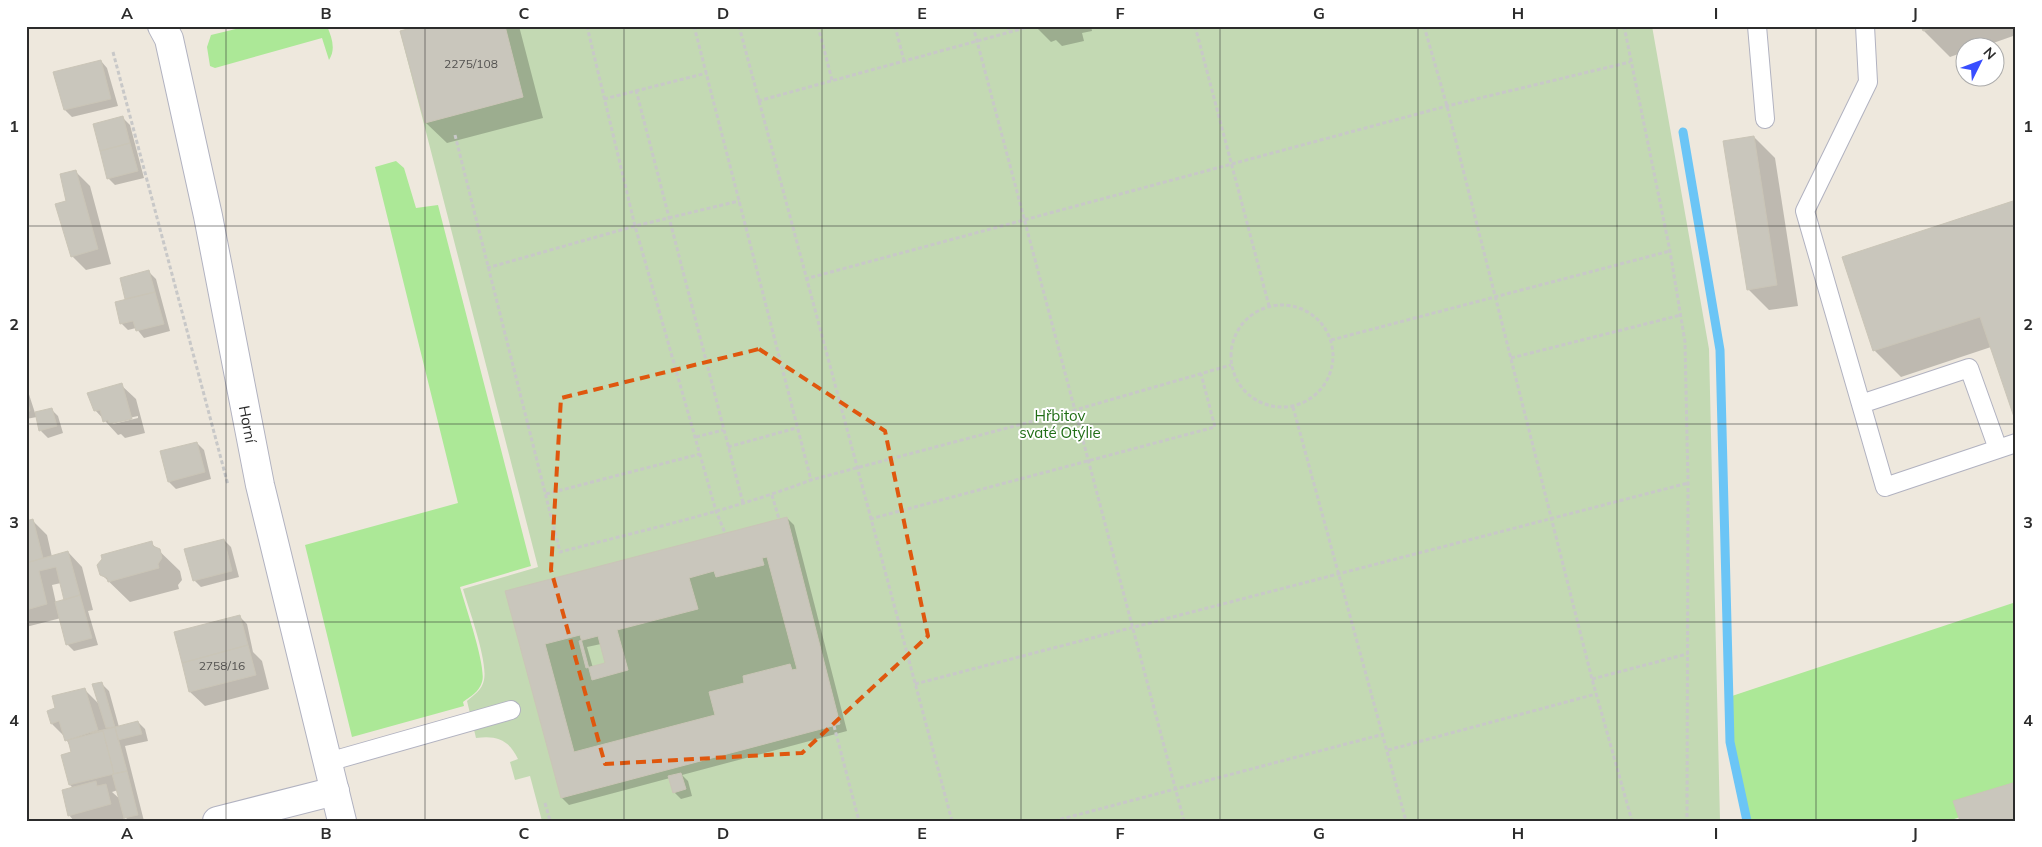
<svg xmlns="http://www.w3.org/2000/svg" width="2042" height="847" font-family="Mulish,sans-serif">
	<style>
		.green { fill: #ace897 }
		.cemetery { fill: #c3d9b3 }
		.shadow { fill: #0003; fill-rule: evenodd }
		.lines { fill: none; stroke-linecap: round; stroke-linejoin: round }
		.stream { stroke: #6bc5f6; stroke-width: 9 }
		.building { fill: #c9c6bc; stroke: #cac5b7; fill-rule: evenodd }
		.lane-casing { stroke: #b1b2c0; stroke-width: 20 }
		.street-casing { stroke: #b1b2c0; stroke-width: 30 }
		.path { stroke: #c8c8c8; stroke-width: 3; stroke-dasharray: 4 2.5; stroke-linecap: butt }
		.lane { stroke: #fff; stroke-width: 18 }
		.street { stroke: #fff; stroke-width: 28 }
		.marked { fill: none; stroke: #df570e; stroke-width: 4; stroke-dasharray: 10 6; stroke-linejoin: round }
		.grid { fill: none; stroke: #2c2c2c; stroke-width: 1; stroke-opacity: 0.55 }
		.labels { text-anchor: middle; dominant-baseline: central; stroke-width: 4; stroke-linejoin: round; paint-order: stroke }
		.number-label { font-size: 12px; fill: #535250 }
		.park-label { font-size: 15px; fill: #216e16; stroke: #fff }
		.street-label { font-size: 15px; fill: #2c2c2c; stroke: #fff }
		.neatline { fill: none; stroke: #2c2c2c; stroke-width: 2 }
		.grid-label { font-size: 16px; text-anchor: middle; font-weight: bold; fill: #2c2c2c }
	</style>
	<rect width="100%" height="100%" fill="#eee8dd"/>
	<path class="green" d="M 248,26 L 327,26 C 332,38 336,49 329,60 L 322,38 L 215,68 L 210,66 L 207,47 L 211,35 Z
		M 396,161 L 404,168 L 416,208 L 438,205 L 531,566 L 460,587 C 465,605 487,668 482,682 C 479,692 471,696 463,702 L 464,706 L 352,737 L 305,545 L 458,503 L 375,167 Z
		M 2016,602 L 2016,799 L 1948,821 L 1747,821 C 1734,781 1728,738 1732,696 Z"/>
	<path class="cemetery" d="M 419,26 L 1652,26 L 1709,349 L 1720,821 L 542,821 L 530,776 L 515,780 L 510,762 L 518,759 C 509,740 497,735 476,738 L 467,701 C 474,695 482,690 484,680 C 488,661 469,610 463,589 L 538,567 L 400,31 Z"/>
	<path class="shadow" d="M 423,26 L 519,26 L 543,118 L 447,143 L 426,123 Z
		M 1035,26 L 1091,26 L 1092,31 L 1082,33 L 1084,41 L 1062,46 L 1056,40 L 1051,42 Z
		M 1923,26 L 2016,26 L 2016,35 L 1979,48 L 1964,48 L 1964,52 L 1950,57 L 1924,31 Z
		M 101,61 L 107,68 L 118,106 L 72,117 L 65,110 L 55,73 Z
		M 123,118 L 130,125 L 144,178 L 115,185 L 108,178 Z
		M 1754,137 L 1775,158 L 1798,306 L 1769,310 L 1748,289 Z
		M 76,172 L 90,186 L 111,264 L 86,270 L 72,256 L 68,202 Z
		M 2016,201 L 1991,347 L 1901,377 L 1875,351 L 1844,258 Z
		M 149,272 L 156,279 L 170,331 L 144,338 L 136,328 L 128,330 L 121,323 L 127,301 L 121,279 Z
		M 26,292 L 29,305 L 26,306 Z
		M 26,385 L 35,413 L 51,409 L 58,416 L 63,433 L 48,438 L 41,431 L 37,417 L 26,419 Z
		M 121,385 L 136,399 L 145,433 L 125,438 L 121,434 L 118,435 L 95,410 ZM 138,416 L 138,418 L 113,424 L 111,422 Z
		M 197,443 L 204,450 L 211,479 L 176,489 L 169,482 Z
		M 787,518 L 794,525 L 847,731 L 682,775 L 688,781 L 692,796 L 681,799 L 674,792 L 670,778 L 569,805 L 562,798 L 507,592 ZM 601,644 L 606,664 L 593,668 L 587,647 Z
		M 33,521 L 47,535 L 52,557 L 68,552 L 82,567 L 93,610 L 88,611 L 98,645 L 74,651 L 67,644 L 61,618 L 26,627 L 26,522 ZM 61,583 L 66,600 L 56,603 L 52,585 Z
		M 224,540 L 231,547 L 239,577 L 201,587 L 194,580 Z
		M 151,543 L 180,571 L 182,580 L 178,585 L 179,589 L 130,602 L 101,574 Z
		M 240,617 L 247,624 L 253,652 L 262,661 L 269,689 L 205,706 L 190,692 L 175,633 Z
		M 102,684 L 109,691 L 119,727 L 138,722 L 145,729 L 148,741 L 125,746 L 144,821 L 129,821 L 126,818 L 116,821 L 74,821 L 69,815 L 73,788 L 70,785 L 62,755 L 73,752 L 65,737 L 52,724 L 57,709 L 84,689 L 99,704 ZM 118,790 L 121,800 L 112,792 Z"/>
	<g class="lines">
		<path class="stream" d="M 1683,132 L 1720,350 L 1730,742 L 1747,821"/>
	</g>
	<path class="building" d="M 419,26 L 505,26 L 523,97 L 425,123 L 400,31 Z
		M 1921,26 L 1939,26 L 1923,31 Z
		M 101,60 L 111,99 L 64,110 L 53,72 Z
		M 123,116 L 130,143 L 100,151 L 93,124 Z
		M 1754,136 L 1777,285 L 1747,290 L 1723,141 Z
		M 130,143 L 138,171 L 107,179 L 100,151 Z
		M 76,170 L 98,249 L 71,257 L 55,204 L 66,201 L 60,174 Z
		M 2016,200 L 2016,420 L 2015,420 L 1980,317 L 1873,351 L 1842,257 Z
		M 149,270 L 155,292 L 125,299 L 120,278 Z
		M 155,292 L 164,324 L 136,331 L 133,321 L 120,324 L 115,302 Z
		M 122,383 L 132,419 L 109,424 L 108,420 L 103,422 L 100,410 L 94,411 L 87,393 Z
		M 26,394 L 30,411 L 26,412 Z
		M 52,408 L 57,426 L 39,431 L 35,412 Z
		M 197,442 L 205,472 L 168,482 L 160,451 Z
		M 787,517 L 840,724 L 561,798 L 505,591 ZM 598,636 L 605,663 L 586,668 L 579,641 Z
		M 33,519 L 43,558 L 26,563 L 26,521 Z
		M 224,539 L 232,571 L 193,581 L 184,549 Z
		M 152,541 L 153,546 L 160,549 L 162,558 L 158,564 L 159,568 L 108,582 L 107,578 L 100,575 L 97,565 L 102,559 L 101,555 Z
		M 68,551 L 80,595 L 64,600 L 56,567 L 39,571 L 47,604 L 26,610 L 26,563 Z
		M 767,557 L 797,669 L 792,670 L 790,664 L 743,676 L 744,683 L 709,692 L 715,715 L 574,752 L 545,644 L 580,635 L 592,680 L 628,670 L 617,630 L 698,609 L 689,578 L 714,571 L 716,577 L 764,565 L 762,558 Z
		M 80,595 L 92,638 L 66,645 L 55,602 Z
		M 240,615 L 248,645 L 182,663 L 174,632 Z
		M 248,645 L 256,675 L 189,692 L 182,663 Z
		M 102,682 L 115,727 L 106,728 L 92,684 Z
		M 85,688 L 98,730 L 65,741 L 59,721 L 51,724 L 47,711 L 55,708 L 52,696 Z
		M 138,721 L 142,734 L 118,740 L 115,727 Z
		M 115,727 L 127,771 L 114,774 L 103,731 L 90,733 Z
		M 103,731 L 114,774 L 69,785 L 61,755 L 71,752 L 68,740 Z
		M 127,771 L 138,815 L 124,818 L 112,774 Z
		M 681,773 L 686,789 L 673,793 L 668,776 Z
		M 96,781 L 97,786 L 106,784 L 111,804 L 68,816 L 62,790 Z
		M 2016,782 L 2016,821 L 1960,821 L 1953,801 Z"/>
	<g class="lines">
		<g class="lane-casing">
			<path id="lane" d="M 1757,26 L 1765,119
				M 1865,26 L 1868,82 L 1805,211 L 1885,487 L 2016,443
				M 1861,404 L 1969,368 L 1998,449
				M 328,762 L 511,710"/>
		</g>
		<g class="street-casing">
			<g id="street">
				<path id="s1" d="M 162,26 L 169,39 L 208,216 L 260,485 L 342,821"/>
				<path d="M 217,821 L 335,791"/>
			</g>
		</g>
		<path class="path" d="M 587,26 L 635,226 L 716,511 L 725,533
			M 694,26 L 811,480
			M 739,26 L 952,821
			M 818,26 L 832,80
			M 895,26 L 904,61
			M 973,26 L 1184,821
			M 1008,26 L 1009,32
			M 1195,26 L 1269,306
			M 1424,26 L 1447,106 L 1592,679 L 1632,821
			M 1624,26 L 1670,251 L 1685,342 L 1688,483 L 1687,821
			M 113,52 L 228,485
			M 636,90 L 743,503
			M 604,99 L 707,73
			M 758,101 L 1032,26
			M 455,135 L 560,552 C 644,530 730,511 811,480 L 1075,410 L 1231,365
			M 487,268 L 635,226 L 739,201
			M 805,279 L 1447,106 L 1630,62
			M1231 356a51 51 0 1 1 102 0a51 51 0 1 1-102 0Z
			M 1331,340 L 1670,251
			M 1511,358 L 1681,315
			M 1293,407 L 1406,821
			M 696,437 L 723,430
			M 728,447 L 796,428
			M 546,494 L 700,454
			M 772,495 L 779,519
			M 870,519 L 1215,427 L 1201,374
			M 1592,679 L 1687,654
			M 915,684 L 1688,483
			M 834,726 L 859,821
			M 1388,750 L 1596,694
			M 545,803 L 550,821
			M 1054,821 L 1384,734"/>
		<use href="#lane" class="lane"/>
		<use href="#street" class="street"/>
	</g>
	<path class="marked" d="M 759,349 L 885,431 L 928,636 L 802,753 L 605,764 L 551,570 L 561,398 Z"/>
	<path class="grid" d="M 226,26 L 226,821M 425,26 L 425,821M 624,26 L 624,821M 822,26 L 822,821M 1021,26 L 1021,821M 1220,26 L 1220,821M 1418,26 L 1418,821M 1617,26 L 1617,821M 1816,26 L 1816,821M 26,226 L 2016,226M 26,424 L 2016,424M 26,622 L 2016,622"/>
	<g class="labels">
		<g class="number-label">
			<text x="471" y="63">2275/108</text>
			<text x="222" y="665">2758/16</text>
		</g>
		<g class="park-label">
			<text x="1060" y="415">Hřbitov<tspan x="1060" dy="17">svaté Otýlie</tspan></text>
		</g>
		<g class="street-label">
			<text stroke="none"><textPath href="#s1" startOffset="408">Horní</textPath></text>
		</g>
	</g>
	<rect width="2042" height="847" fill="none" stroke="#ffffff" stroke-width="55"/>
	<g transform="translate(1980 62) rotate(48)"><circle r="24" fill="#ffffff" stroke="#ababab"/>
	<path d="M0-4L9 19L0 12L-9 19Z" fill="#394eff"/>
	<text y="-8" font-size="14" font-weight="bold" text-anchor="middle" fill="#2c2c2c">N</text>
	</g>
	<rect x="28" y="28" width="1986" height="792" class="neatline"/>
	<g class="grid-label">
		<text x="127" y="19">A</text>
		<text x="326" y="19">B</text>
		<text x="524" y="19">C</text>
		<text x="723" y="19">D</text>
		<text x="922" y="19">E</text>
		<text x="1120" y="19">F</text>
		<text x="1319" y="19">G</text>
		<text x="1518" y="19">H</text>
		<text x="1716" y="19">I</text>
		<text x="1915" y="19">J</text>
		<text x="14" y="132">1</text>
		<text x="2028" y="132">1</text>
		<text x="14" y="330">2</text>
		<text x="2028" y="330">2</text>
		<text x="14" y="528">3</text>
		<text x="2028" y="528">3</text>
		<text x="14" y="726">4</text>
		<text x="2028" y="726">4</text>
		<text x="127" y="839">A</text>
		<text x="326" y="839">B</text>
		<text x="524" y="839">C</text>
		<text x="723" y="839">D</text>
		<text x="922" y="839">E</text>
		<text x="1120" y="839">F</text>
		<text x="1319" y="839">G</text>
		<text x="1518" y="839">H</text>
		<text x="1716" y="839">I</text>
		<text x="1915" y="839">J</text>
	</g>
</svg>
